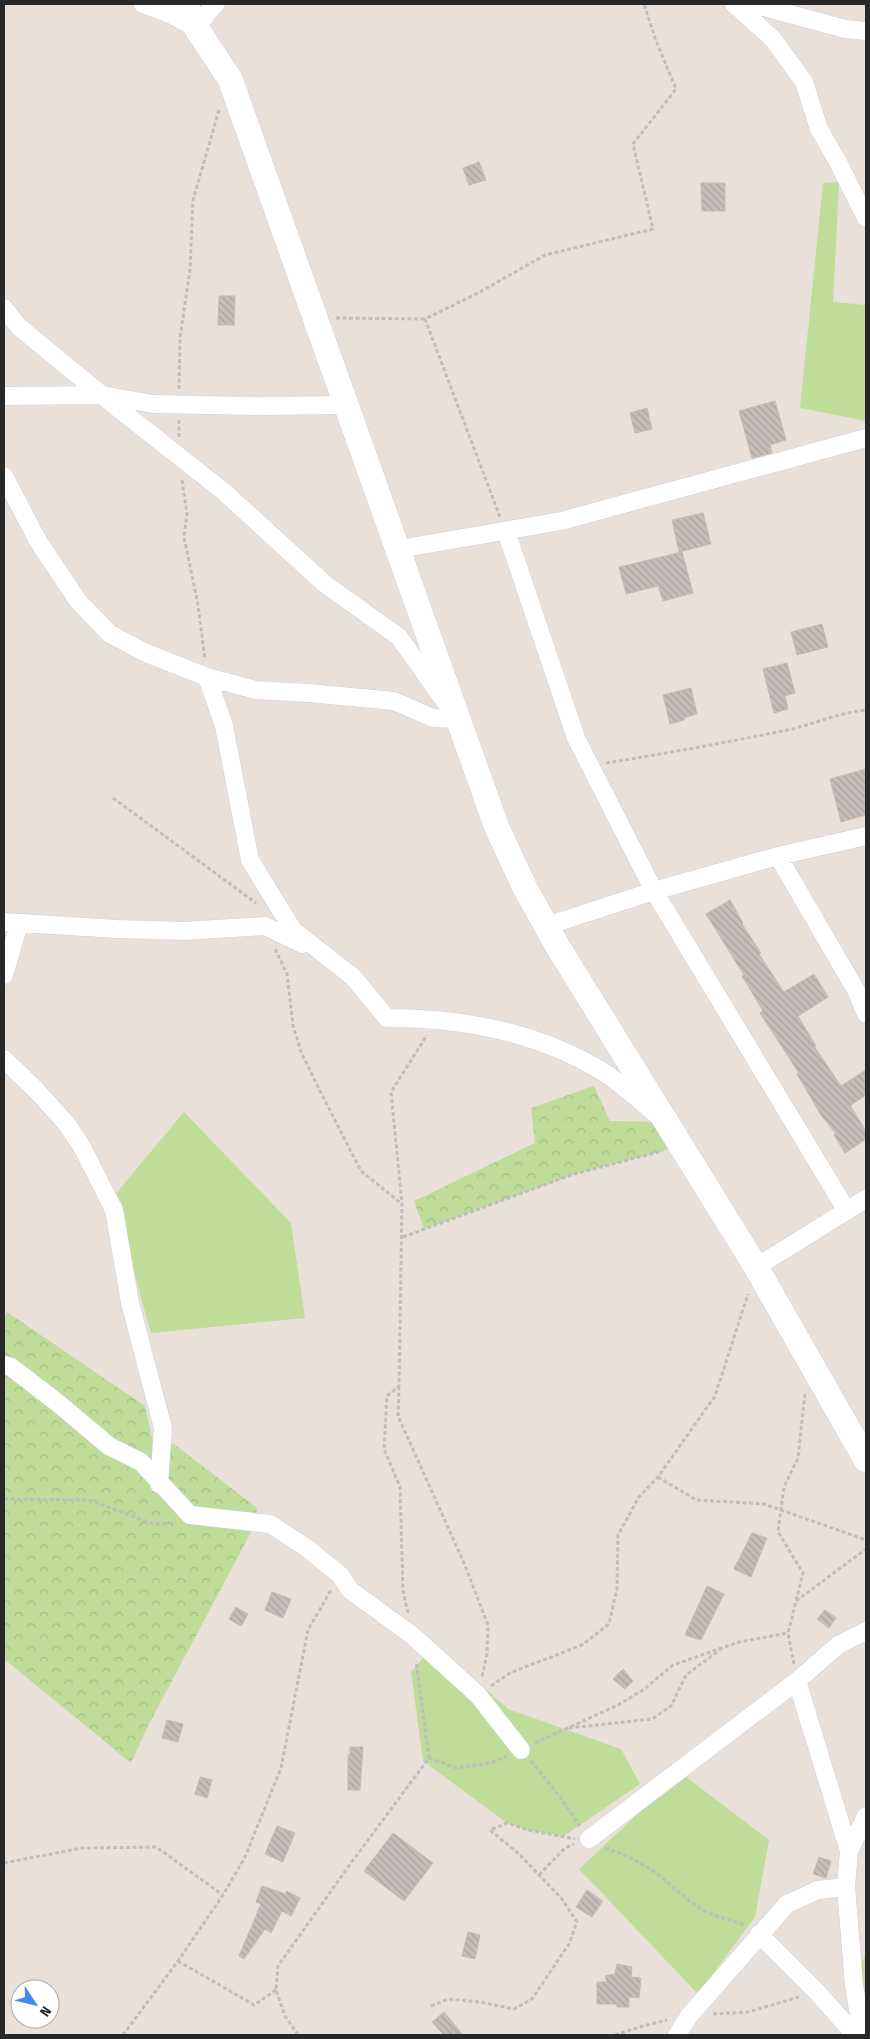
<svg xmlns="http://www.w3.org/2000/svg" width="870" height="2039" font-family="'Fira Sans Condensed',sans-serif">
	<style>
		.grass { fill: #bfdd99 }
		.forest { fill: url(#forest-crowns) }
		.building { fill: url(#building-back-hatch); stroke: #c4bbb4 }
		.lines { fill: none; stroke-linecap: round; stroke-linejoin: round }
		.street-casing { stroke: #c9cfd9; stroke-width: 19 }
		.secondary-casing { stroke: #c9cfd9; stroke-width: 26 }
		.path { stroke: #bebebe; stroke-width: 3; stroke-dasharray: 4 2.5; stroke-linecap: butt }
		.street { stroke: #fff; stroke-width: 18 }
		.secondary { stroke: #fff; stroke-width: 25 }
	</style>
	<defs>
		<pattern id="forest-crowns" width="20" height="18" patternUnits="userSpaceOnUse" patternTransform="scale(1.25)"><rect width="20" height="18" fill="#bfdd99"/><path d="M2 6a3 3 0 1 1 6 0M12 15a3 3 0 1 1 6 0" fill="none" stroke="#a4be84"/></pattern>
		<pattern id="building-back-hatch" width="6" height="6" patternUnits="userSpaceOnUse" patternTransform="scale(1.25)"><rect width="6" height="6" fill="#c5bdba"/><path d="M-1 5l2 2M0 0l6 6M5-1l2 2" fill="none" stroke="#a9a2a0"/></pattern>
	</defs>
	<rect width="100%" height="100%" fill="#eae0da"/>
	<path class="grass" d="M 839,182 L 833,302 L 866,305 L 866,421 L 800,408 L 823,183 Z
		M 184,1112 L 291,1223 L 305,1318 L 151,1333 L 113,1197 Z
		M 435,1645 L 508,1709 L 621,1749 L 640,1784 L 564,1836 L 529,1830 L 507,1823 L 423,1761 L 411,1672 Z
		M 681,1773 L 769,1840 L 755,1917 L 698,1994 L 579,1869 Z
		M 866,1956 L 866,2019 L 860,2015 L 862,1961 Z"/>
	<path class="forest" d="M 594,1086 L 610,1121 L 665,1122 L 681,1146 L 574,1174 L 424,1229 L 414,1201 L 535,1143 L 531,1108 Z
		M 7,1312 L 145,1406 L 153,1442 L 174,1444 L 257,1508 L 255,1525 L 149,1724 L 131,1763 L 4,1659 L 4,1319 Z"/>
	<path class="building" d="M 479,162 L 486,180 L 469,185 L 463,168 Z
		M 701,183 L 725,183 L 725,211 L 702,211 Z
		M 219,296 L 235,296 L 234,325 L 218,325 Z
		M 775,401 L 786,440 L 770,445 L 772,453 L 752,458 L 739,411 Z
		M 647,408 L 652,429 L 635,433 L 630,413 Z
		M 703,513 L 711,544 L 679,552 L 672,520 Z
		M 682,552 L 693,593 L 663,601 L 658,586 L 626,594 L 619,567 Z
		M 822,624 L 828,647 L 797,655 L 791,632 Z
		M 787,663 L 795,693 L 785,696 L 788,709 L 774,713 L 763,669 Z
		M 691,688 L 697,714 L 686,717 L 684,720 L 670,724 L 663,695 Z
		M 866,769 L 866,815 L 841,822 L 830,779 Z
		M 730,900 L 743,923 L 742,924 L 761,953 L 759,954 L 784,992 L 814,974 L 828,997 L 798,1016 L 816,1046 L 814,1046 L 841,1086 L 866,1070 L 866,1095 L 851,1105 L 851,1107 L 866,1131 L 866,1139 L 845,1153 L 834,1135 L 836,1134 L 821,1115 L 797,1074 L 799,1073 L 760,1013 L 763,1011 L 742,976 L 744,975 L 706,914 Z
		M 752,1533 L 767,1538 L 751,1577 L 734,1569 Z
		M 707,1586 L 724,1594 L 701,1640 L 685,1635 Z
		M 272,1592 L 291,1599 L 283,1618 L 265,1610 Z
		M 236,1607 L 248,1614 L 241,1626 L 229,1619 Z
		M 825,1610 L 836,1618 L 829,1628 L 817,1619 Z
		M 623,1669 L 633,1681 L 625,1689 L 613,1679 Z
		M 167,1720 L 183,1724 L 178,1742 L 162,1738 Z
		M 350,1747 L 363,1747 L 360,1790 L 348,1790 L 348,1755 L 350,1755 Z
		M 200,1777 L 212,1780 L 207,1798 L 195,1794 Z
		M 277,1826 L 295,1833 L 283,1862 L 265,1854 Z
		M 393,1833 L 433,1863 L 404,1901 L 364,1871 Z
		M 819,1857 L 831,1861 L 826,1878 L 813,1874 Z
		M 262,1886 L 286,1894 L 286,1891 L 300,1898 L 291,1916 L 282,1911 L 271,1933 L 265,1929 L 244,1959 L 239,1956 L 261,1904 L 256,1902 Z
		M 587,1890 L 603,1901 L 592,1917 L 576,1907 Z
		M 468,1932 L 480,1935 L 475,1959 L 462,1956 Z
		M 617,1964 L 632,1967 L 631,1977 L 641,1978 L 639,1998 L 629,1997 L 629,2007 L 617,2007 L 617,2004 L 597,2004 L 597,1982 L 607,1982 L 605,1976 L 615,1974 Z
		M 444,2012 L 463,2035 L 444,2035 L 432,2022 Z"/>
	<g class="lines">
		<g class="street-casing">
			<path id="street" d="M 143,4 L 170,14 L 197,29 L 207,13 L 216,4
				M 734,4 L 773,39 L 804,82 L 819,129 L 838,162 L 866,218
				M 753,4 L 845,29 L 866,31
				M 4,308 L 19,327 L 119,409 L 223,491 L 325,584 L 399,637 L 446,703
				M 4,396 L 101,395 L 153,404 L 259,406 L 345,405
				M 4,476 L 38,541 L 78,601 L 110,634 L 146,653 L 207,677 L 256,690 L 309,693 L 394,701 L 433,718 L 458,719
				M 506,531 L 576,738 L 654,891 L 546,926
				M 399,549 L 561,521 L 866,438
				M 207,677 L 224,726 L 250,860 L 293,930 L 353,977 L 387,1018 C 462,1018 535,1031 600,1070 C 620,1082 639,1100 657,1115
				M 778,856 L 857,992 L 866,1014
				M 4,922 L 117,929 L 184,931 L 265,926 L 302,944
				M 4,975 L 19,924
				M 4,1059 L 35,1089 L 66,1123 L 81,1145 L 114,1210 L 130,1303 L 163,1428 L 159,1484
				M 847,1211 L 654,891 L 778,856 L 866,836
				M 756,1267 L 866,1199
				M 4,1365 L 11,1367 L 59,1404 L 109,1446 L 141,1462 L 190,1515 L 270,1524 L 307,1548 L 340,1575 L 350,1590 L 413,1636 L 478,1695 L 521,1750
				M 797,1681 L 849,1851
				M 589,1839 L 797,1681 L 838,1645 L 866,1631
				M 759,1934 L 817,1992 L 855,2035
				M 677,2035 L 689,2016 L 787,1904 L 818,1890 L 846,1887
				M 862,2035 L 854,1985 L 846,1887 L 849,1851 L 866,1816"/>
		</g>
		<g class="secondary-casing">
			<path id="secondary" d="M 185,4 L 197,29 L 230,79 L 497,828 L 525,888 L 558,947 L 756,1267 L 866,1460"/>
		</g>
		<path class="path" d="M 336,318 L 425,319
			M 179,389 L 180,337 L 190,270 L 193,200 L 219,110
			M 179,420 L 179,437
			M 182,480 L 187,514 L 184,537 L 198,605 L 205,659
			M 500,517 L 425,319 L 480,292 L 545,255 L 653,229 L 633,144 L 676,89 L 655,38 L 644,4
			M 606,763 C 668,753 730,742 792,729 C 817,723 841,712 866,710
			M 113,798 L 256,903
			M 275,949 L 287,974 L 293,1025 L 301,1052 L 318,1087 L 361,1171 L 402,1204
			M 403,1237 L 574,1174 L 663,1151
			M 399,1386 L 398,1416 L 464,1563 L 488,1625 L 487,1654 L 482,1677
			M 658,1477 L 696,1500 L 764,1504 L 866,1540
			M 4,1499 L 89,1500 L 154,1524 L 176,1523
			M 796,1601 L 866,1549
			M 408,1613 L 403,1591 L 400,1487 L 384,1449 L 387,1396 L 399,1386 L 402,1204 L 391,1092 L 427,1035
			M 794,1664 L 788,1633 L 803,1573 L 778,1532 L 784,1487 L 798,1458 L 805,1393
			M 491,1686 L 510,1673 L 582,1645 L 609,1624 L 617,1588 L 618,1535 L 639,1497 L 658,1477 L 715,1396 L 748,1294
			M 569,1728 L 652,1719 L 671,1706 L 686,1675 L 720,1650
			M 535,1743 L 618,1705 L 643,1690 L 673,1665 L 739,1642 L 788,1633
			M 429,1758 L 456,1768 L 491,1763 L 507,1756
			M 531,1761 L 560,1797 L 580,1826
			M 605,1848 C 624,1854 641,1862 657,1874 C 672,1885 686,1900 703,1910 C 717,1918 732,1919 746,1926
			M 4,1863 L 82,1848 L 156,1847 L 223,1895
			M 539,1875 L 565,1848 L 574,1844
			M 178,1961 L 254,2005 L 276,1990
			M 431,2006 L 448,1999 L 480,2002 L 514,2009 L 532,1999 L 569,1944 L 577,1922 L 562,1899 L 519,1854 L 490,1830 L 507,1823 L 528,1830 L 575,1839
			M 713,2014 L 748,2012 L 799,1997
			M 123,2035 L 178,1961 L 223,1895 L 245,1857 L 281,1768 L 308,1630 L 331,1590
			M 298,2035 L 285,2016 L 276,1990 L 278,1966 L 348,1867 L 429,1758 L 416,1661
			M 615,2035 L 643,2026 L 667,2020"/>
		<use href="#street" class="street"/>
		<use href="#secondary" class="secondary"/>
	</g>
	<rect width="870" height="2039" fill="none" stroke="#282828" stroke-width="10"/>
	<g transform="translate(35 2004) rotate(125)"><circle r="24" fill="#ffffff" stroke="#a9a9a9"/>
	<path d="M0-4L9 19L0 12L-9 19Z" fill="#4388ee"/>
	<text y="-8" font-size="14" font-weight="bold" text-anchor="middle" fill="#282828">N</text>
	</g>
</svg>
